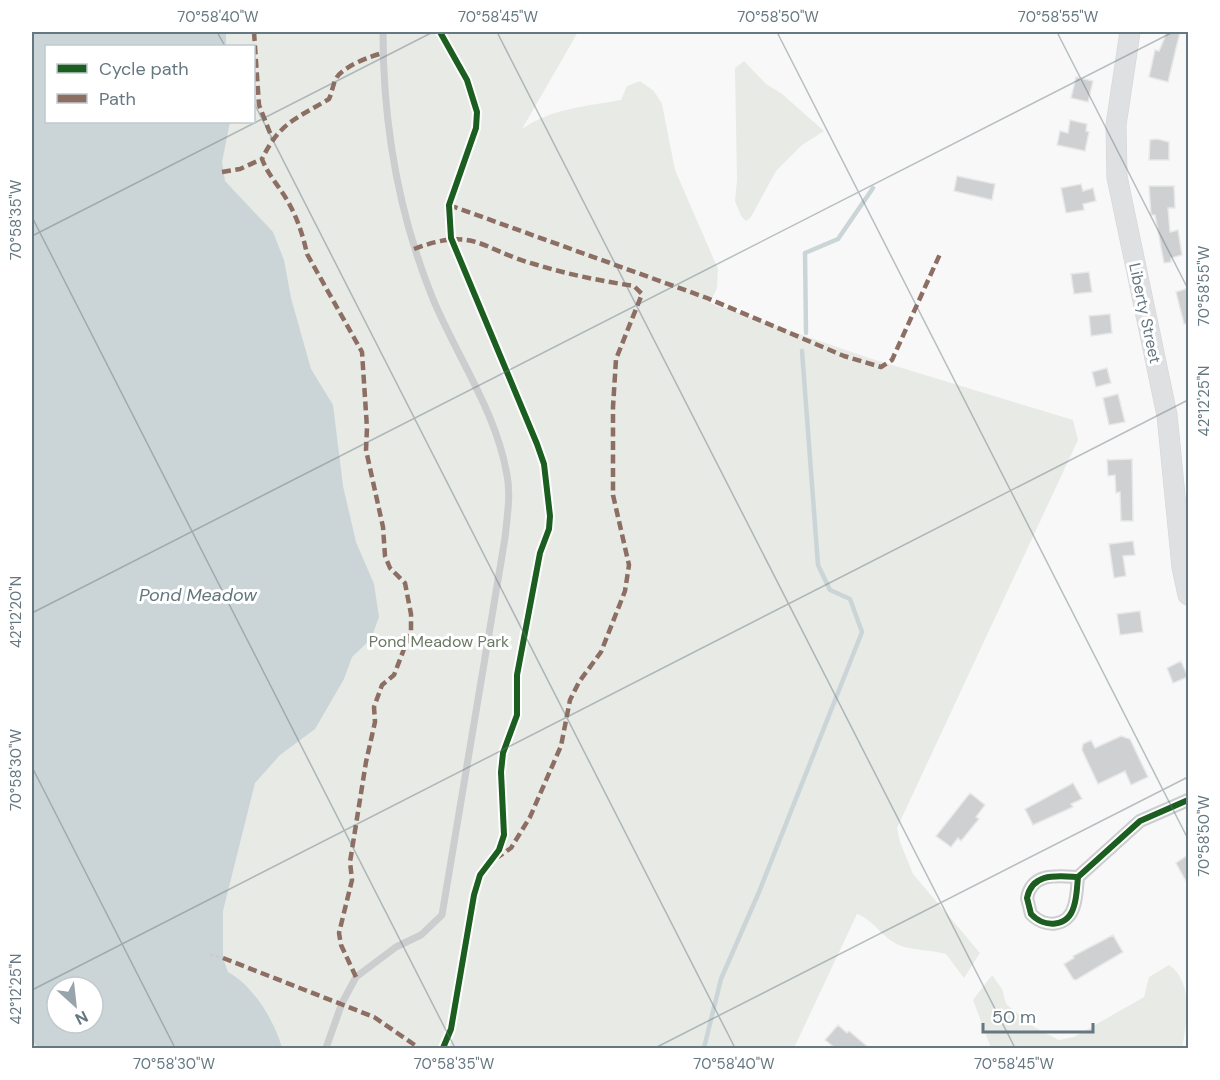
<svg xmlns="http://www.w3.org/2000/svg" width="1220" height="1080" font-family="'DM Sans',sans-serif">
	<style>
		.green { fill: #e7eae5; fill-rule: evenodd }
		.water { fill: #cbd5d7; fill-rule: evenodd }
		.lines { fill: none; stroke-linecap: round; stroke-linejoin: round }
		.stream { stroke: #cbd5d7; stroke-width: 4.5 }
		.building { fill: #ced0d1; stroke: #e8e8e8; stroke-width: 1.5 }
		.secondary-casing { stroke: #d4d5d6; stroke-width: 21 }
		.path { stroke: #c9cacb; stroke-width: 2; stroke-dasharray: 3 3; stroke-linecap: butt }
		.lane { stroke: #cbcdce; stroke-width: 7 }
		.street { stroke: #cbcdce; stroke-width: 14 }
		.secondary { stroke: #dfe0e1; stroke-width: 20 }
		.quiet { stroke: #8d6e63; stroke-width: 4.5; stroke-dasharray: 9 4.5; stroke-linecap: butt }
		.cycleway-casing { stroke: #fff; stroke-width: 10 }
		.cycleway { stroke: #1b5e20; stroke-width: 6 }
		.ticks { fill: none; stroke: #657781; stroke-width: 1.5; stroke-opacity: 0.45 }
		.labels { text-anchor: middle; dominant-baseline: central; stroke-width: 6; stroke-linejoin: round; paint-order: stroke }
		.street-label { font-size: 16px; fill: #657781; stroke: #fff }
		.park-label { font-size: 16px; fill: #697964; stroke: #fff }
		.water-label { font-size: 18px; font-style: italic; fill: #60767b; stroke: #fff }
		.neatline { fill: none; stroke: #657781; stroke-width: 2 }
		.ticks-label { font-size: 15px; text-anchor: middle; fill: #657781 }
	</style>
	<rect width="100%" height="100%" fill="#f8f8f8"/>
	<path class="green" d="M 32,32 L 578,32 L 522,129 C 550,109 587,106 621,100 L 627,86 L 640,81 L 654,91 L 662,104 L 675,170 L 718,269 L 717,288 L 710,303 L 869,358 L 1073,420 L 1078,440 L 897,828 L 900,842 L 913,874 L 980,953 L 964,978 L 946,954 C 932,950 910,950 899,945 C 881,937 874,920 857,914 L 794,1048 L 32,1048 ZM 46,46 L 254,46 L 254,122 L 46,122 ZM 57,987 L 93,987 L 93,1023 L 57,1023 Z
		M 744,61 L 766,84 L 782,94 L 824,131 L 802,145 L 776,171 L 751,217 L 746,221 L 741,216 L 735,201 L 737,180 L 735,68 Z
		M 1169,965 C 1194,982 1187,1023 1182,1048 L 991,1048 L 973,1000 L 992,975 L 1002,989 L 1006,1004 L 1034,1027 L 1059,1040 L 1074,1037 L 1144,997 L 1149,977 Z"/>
	<path class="water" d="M 32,32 L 226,32 L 226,46 L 46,46 L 46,122 L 230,122 L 222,162 L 225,181 L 273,232 L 284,260 L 291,298 L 311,369 L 333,405 L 343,486 L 356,542 L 374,584 L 379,617 L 371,639 L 352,657 L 344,679 L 315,729 L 280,755 L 255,783 L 223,911 L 223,958 L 228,972 C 253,985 275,1022 282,1048 L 38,1048 L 32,1040 ZM 57,987 L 93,987 L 93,1023 L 57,1023 Z"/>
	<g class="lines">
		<path class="stream" d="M 806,333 L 805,253 L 838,239 L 873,188
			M 704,1048 L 721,979 L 759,892 L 862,632 L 850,599 L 830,590 L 818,565 L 802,351"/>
	</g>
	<path class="building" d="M 1167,32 L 1180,32 L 1168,82 L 1149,77 L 1155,50 L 1159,51 Z
		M 1076,77 L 1093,81 L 1088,102 L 1071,98 Z
		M 1070,120 L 1087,124 L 1086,131 L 1089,132 L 1085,151 L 1057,145 L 1060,131 L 1068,133 Z
		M 1157,139 L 1169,142 L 1169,160 L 1149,160 L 1150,140 Z
		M 957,176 L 995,184 L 992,200 L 954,191 Z
		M 1081,184 L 1083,191 L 1093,188 L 1096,201 L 1083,204 L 1084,210 L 1066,213 L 1061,188 Z
		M 1149,186 L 1174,186 L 1175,208 L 1168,208 L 1170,232 L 1178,230 L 1182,255 L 1171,258 L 1171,262 L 1164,263 L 1155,215 L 1151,215 Z
		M 1089,272 L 1092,292 L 1074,294 L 1071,274 Z
		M 1188,288 L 1188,324 L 1184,324 L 1176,292 Z
		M 1110,314 L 1112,333 L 1091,336 L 1089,316 Z
		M 1107,368 L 1111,383 L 1096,387 L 1092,372 Z
		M 1118,394 L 1125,422 L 1109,425 L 1103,398 Z
		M 1132,459 L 1133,521 L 1121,521 L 1120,492 L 1116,493 L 1115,475 L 1108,476 L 1107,460 Z
		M 1133,541 L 1135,555 L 1123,556 L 1126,576 L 1114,578 L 1109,544 Z
		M 1140,611 L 1143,632 L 1120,635 L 1117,614 Z
		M 1181,661 L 1188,677 L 1173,683 L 1167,668 Z
		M 1121,736 L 1130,739 L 1148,777 L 1131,785 L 1125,771 L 1098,784 L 1082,750 L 1083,744 L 1091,740 L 1095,748 Z
		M 1073,783 L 1082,799 L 1071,804 L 1073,807 L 1033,825 L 1025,809 Z
		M 970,793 L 985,805 L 976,817 L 979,819 L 961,841 L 958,838 L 951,847 L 936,836 Z
		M 1188,855 L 1188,885 L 1176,863 Z
		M 1113,935 L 1123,952 L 1076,980 L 1073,979 L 1064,964 L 1074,958 L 1073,956 Z
		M 838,1025 L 847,1033 L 849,1031 L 869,1048 L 835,1048 L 825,1040 Z"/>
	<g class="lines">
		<g class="secondary-casing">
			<path id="secondary" d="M 1130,32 L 1116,125 L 1117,177 L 1167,415 L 1182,567 L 1188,595"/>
		</g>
		<path class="path" d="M 210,955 L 223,958"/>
		<path class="lane" d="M 326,1048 L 342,1003 L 356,977 L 396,947 L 421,935 L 442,915 L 505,538 C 507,517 511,495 507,475 C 496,411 457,357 433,299 C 398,213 383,123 383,32"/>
		<path class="street" d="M 1078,877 C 1057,876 1032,872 1027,898 L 1031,914 C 1044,928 1068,928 1074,906 C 1077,897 1077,886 1078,877 L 1140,821 L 1188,800"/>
		<use href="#secondary" class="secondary"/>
		<path class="quiet" d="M 254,32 L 259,105 L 272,138
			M 222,172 L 240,169 L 262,159
			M 449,205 L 707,298 L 844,356 L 881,367 L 892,360 L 940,254
			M 414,249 C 475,226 480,249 534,264 C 566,274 601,281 634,286 L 642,294 L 616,359 L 613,407 L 613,495 L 629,565 L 625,591 L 601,652 L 579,682 L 570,700 L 561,746 L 530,817 L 511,848 L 498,857
			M 223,958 L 374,1017 L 419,1048
			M 356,977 L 341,945 L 339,933 L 352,880 L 350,862 L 366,762 L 375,722 L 374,707 L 382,685 L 394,675 L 411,631 L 411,614 L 405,583 L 390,568 L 385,556 L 383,527 L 366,450 L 367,428 L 362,352 L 307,254 C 303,235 297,217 287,200 C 279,186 268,175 262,159 C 280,122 296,119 329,99 C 332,93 333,83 337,77 C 345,66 370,56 383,53"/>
		<g class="cycleway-casing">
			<path id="cycleway" d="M 440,32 L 467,80 L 477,112 L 476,128 L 449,205 L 451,238 L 537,444 L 544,464 L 550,516 L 549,529 L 540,553 L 517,675 L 517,715 L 503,753 L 501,772 L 504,835 L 499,850 L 480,875 L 474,895 L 451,1029 L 443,1048
				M 1078,877 C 1057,876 1032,872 1027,898 L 1031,914 C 1044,928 1068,928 1074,906 C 1077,897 1077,886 1078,877 L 1140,821 L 1188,800"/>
		</g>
		<use href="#cycleway" class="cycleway"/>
	</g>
	<path class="ticks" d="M 217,32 L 225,46M 497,32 L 1015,1048M 777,32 L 1188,839M 1057,32 L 1188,289M 254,103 L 735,1048M 32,217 L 455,1048M 32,236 L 433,32M 32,613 L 1173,32M 32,767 L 175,1048M 32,990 L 1188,400M 655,1048 L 1188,777"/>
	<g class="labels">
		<g class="street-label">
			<text transform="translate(1145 313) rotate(78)">Liberty Street</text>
		</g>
		<g class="park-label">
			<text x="439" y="641">Pond Meadow Park</text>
		</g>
		<g class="water-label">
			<text x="198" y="595">Pond Meadow</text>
		</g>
	</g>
	<rect width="1220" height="1080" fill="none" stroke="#ffffff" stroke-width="66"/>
	<rect x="45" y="45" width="210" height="78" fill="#ffffff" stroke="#c1c9cd" stroke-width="1.5"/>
	<rect x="57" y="64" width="30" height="9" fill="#1b5e20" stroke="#c1c9cd" stroke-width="1.5"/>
	<text x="99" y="75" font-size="18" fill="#657781">Cycle path</text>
	<rect x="57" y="94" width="30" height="9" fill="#8d6e63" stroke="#c1c9cd" stroke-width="1.5"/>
	<text x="99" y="105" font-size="18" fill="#657781">Path</text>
	<g transform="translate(75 1005) rotate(153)"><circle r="28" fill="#ffffff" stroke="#c1c9cd" stroke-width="1.5"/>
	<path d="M0-4.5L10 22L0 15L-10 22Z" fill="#98a4ab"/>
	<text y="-9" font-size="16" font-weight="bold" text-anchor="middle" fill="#657781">N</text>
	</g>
	<path d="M983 1023v9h110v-9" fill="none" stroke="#657781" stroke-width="3"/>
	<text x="992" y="1023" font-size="18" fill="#657781" stroke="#ffffff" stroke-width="4.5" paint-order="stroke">50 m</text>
	<rect x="33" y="33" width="1154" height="1014" class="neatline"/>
	<g class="ticks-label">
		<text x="218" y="22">70°58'40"W</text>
		<text x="498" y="22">70°58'45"W</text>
		<text x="778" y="22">70°58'50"W</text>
		<text x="1058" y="22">70°58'55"W</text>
		<text transform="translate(16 220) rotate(-90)" y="5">70°58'35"W</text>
		<text transform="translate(1204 286) rotate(-90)" y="5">70°58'55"W</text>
		<text transform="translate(1204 401) rotate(-90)" y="5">42°12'25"N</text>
		<text transform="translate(16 612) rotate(-90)" y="5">42°12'20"N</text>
		<text transform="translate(16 770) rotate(-90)" y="5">70°58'30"W</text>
		<text transform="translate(1204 836) rotate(-90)" y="5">70°58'50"W</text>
		<text transform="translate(16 989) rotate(-90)" y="5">42°12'25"N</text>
		<text x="174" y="1069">70°58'30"W</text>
		<text x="454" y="1069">70°58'35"W</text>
		<text x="734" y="1069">70°58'40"W</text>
		<text x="1014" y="1069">70°58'45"W</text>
	</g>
</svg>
